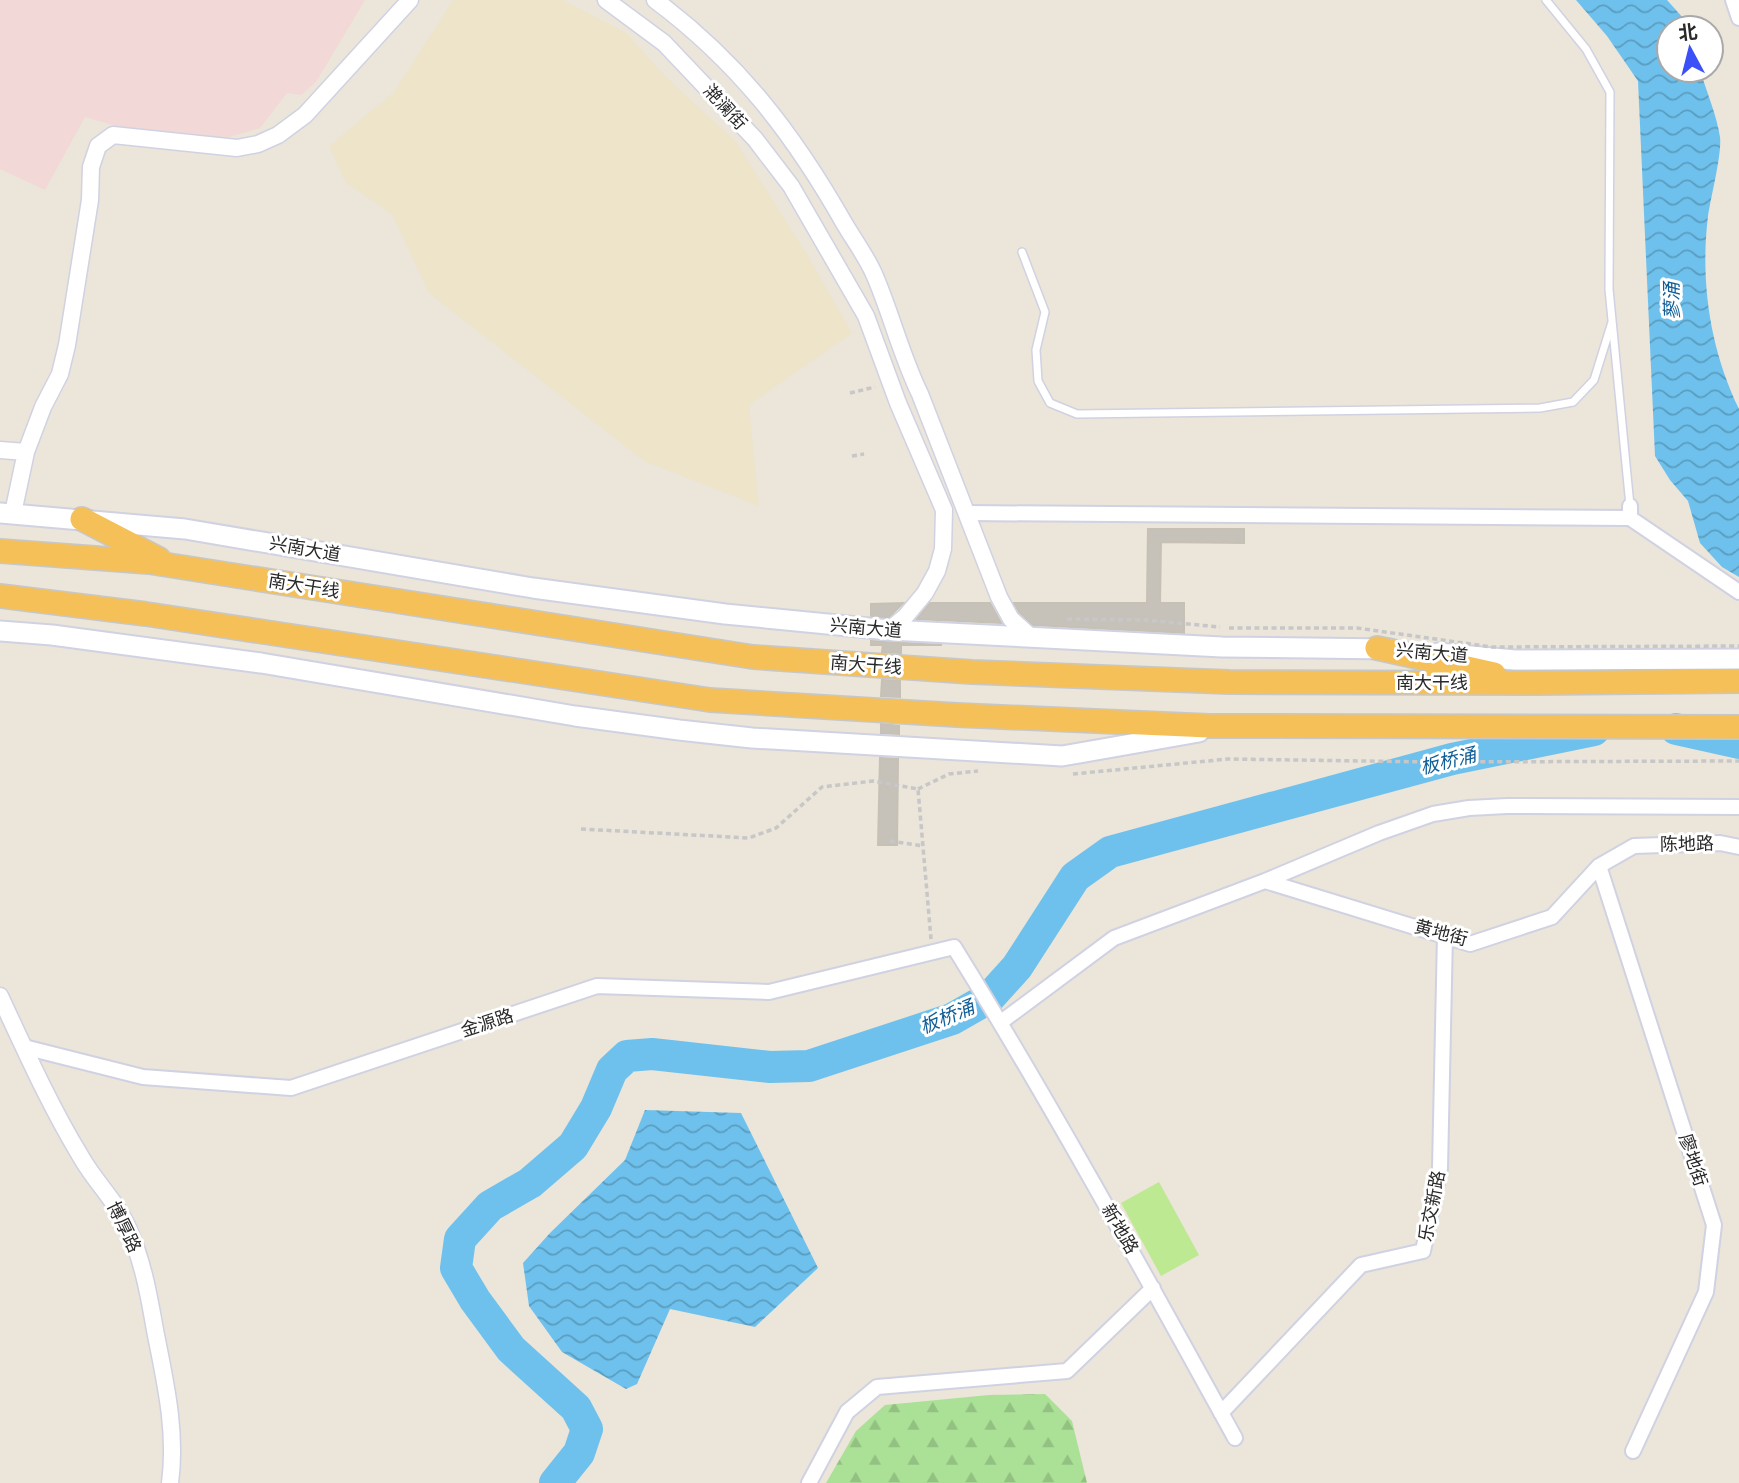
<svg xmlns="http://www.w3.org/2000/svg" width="1739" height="1483" font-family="Rubik,'Noto Sans SC',sans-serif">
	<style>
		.education { fill: #ede4ca }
		.medical { fill: #f2d8d7 }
		.forest { fill: url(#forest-firs) }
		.pitch { fill: #bee993 }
		.water { fill: url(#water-waves) }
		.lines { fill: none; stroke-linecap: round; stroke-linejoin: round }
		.river { stroke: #6ec1ed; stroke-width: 32 }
		.building { fill: #c6c2ba; stroke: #c6c1b4; stroke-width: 2 }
		.service-casing { stroke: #d0d2e2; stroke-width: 10 }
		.minor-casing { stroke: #d0d2e2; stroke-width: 18 }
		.tertiary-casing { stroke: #d0d2e2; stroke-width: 19 }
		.secondary-casing { stroke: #d0d2e2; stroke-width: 23 }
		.trunk-casing { stroke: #c7c7c7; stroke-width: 26 }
		.path { stroke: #c7c7c7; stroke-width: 3.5; stroke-dasharray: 5 3.5; stroke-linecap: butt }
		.service { stroke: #fff; stroke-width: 7 }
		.minor { stroke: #fff; stroke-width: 14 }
		.tertiary { stroke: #fff; stroke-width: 16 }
		.secondary { stroke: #fff; stroke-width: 19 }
		.trunk { stroke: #f5c058; stroke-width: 23 }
		.path-bridge { stroke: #c7c7c7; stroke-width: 3.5; stroke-dasharray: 5 3.5; stroke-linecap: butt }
		.labels { text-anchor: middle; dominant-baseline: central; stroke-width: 6; stroke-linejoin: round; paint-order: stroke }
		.street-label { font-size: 18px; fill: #292929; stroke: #fff }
		.water-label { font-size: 19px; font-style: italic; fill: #0f5e97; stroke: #fff }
	</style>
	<defs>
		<pattern id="forest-firs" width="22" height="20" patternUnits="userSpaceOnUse" patternTransform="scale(1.75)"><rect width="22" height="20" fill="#abe197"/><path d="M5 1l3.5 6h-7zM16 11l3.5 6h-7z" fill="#93c182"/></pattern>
		<pattern id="water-waves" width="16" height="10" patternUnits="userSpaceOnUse" patternTransform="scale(1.75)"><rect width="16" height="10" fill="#6ec1ed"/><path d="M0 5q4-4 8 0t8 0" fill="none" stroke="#5a9dc0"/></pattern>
	</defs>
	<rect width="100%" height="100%" fill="#ebe5da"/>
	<path class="education" d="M 453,0 L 563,0 L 626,33 L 667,78 L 736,142 L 808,256 L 852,333 L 749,405 L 759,506 L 644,461 L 429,293 L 392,214 L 346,183 L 329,146 L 394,92 Z"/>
	<path class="medical" d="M 0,0 L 365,0 L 316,82 L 301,95 L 287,93 L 260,128 L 229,137 L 143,134 L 85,117 L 45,190 L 0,169 Z"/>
	<path class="forest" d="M 1045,1394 L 1072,1421 L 1087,1483 L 826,1483 L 856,1431 L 885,1405 L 989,1395 Z"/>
	<path class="pitch" d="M 1159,1182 L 1199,1255 L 1161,1276 L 1121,1203 Z"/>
	<path class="water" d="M 1576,0 L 1667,0 L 1684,19 L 1687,28 L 1669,28 L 1669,70 L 1700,70 C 1706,90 1717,116 1720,137 C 1722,154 1711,196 1708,216 C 1700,282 1710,349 1739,409 L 1739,577 L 1722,567 L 1700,543 L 1688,501 L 1670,480 L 1655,456 L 1638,81 L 1607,36 Z
		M 645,1110 L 741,1113 L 818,1268 L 755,1327 L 670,1309 L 637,1384 L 626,1389 L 562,1352 L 529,1306 L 523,1263 L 550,1233 L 625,1160 Z"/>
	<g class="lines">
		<path class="river" d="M 1676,729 L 1739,743
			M 555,1483 L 579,1453 L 587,1429 L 576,1408 L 511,1349 L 475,1300 L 456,1268 L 460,1239 L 490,1206 L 530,1183 L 573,1146 L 596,1108 L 612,1070 L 627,1056 L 652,1054 L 770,1067 L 809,1066 L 952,1019 L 989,998 L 1017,967 L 1075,877 L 1110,852 L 1452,759 L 1594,730"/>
	</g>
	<path class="building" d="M 1148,529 L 1244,529 L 1244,543 L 1161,542 L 1160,603 L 1184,603 L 1184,633 L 1033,625 L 1019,612 L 1014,603 L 1147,603 Z
		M 903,603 L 888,618 L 871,616 L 871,604 Z
		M 930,603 L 990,603 L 1001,623 L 917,619 Z
		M 871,641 L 888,642 L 942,645 L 901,645 L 901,653 L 882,652 L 883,645 L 871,645 Z
		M 882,680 L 900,681 L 900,697 L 881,696 Z
		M 881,724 L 899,726 L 899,734 L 881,733 Z
		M 880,758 L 898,759 L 897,845 L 878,845 Z"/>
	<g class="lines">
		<g class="service-casing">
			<path id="service" d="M 1546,0 L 1586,49 L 1610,92 L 1609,289 L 1630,506
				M 1022,252 L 1045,312 L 1036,350 L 1038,381 L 1050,403 L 1077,414 L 1540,408 L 1573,402 L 1594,380 L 1612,322"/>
		</g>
		<g class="minor-casing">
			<path id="minor" d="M 1733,0 L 1739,18
				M 967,513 L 1630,518 L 1630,506
				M 1630,518 L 1739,592
				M 1599,866 L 1714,1225 L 1706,1292 L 1633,1451
				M 1265,881 L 1470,944 L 1552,917 L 1599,866 L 1634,846 L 1720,843 L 1739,847
				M 1001,1022 L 1114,938 L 1265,881 L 1379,833 L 1433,814 L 1469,808 L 1507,806 L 1739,807
				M 24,1047 L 143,1077 L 291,1088 L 597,986 L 769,992 L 954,947 C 1053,1107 1144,1273 1235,1438
				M 1221,1413 L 1361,1265 L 1423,1251 L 1440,1168 L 1445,935
				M 809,1483 L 847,1412 L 877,1387 L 1067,1371 L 1153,1288"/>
		</g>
		<g class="tertiary-casing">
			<path id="tertiary" d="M 606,0 L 664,43 L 755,139 L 791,186 L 866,316 L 898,403 L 944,510 L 943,549 L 937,571 L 925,593 L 905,617 L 889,630
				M 655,0 C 738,62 793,133 844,223 C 854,240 866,256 874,274 C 891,313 901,355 920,394 L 999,597 L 1011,619 L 1032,638
				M 0,450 L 26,452 L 43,407 L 60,374 L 67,345 L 90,200 L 91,167 L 98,146 L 113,135 L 237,148 L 258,144 L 278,135 L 305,115 L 410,0
				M 13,513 L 26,452
				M 0,996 C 25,1050 50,1106 81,1157 C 95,1182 117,1202 128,1228 C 143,1261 149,1296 155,1330 C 165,1381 177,1431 170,1483"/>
		</g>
		<g class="secondary-casing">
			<path id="secondary" d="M 0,513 L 185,529 L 533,588 L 725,614 L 889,630 L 1222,647 L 1390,649
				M 0,631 L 52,635 L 261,663 L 575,716 L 679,730 L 752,738 L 1062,756 L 1199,732
				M 1438,653 L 1515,660 L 1739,659"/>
		</g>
		<g class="trunk-casing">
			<path id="trunk" d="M 82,519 L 159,559
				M 0,551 L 149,562 L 753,657 L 972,672 L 1229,682 L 1538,683 L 1739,681
				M 0,596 L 146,614 L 710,700 L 957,715 L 1209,726 L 1739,727
				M 1377,648 L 1494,674"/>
		</g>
		<path class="path" d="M 850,393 L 875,387
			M 852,456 L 864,454
			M 1067,619 L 1145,620 L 1220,627
			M 1073,774 L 1228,759 L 1434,762 L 1739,761
			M 918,789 L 949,774 L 978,771
			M 581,829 L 749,838 L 776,828 L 822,787 L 873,781 L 918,789 L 931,939
			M 890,841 L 923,846"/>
		<use href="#service" class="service"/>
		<use href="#minor" class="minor"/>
		<use href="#tertiary" class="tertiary"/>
		<use href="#secondary" class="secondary"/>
		<use href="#trunk" class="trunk"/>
		<path class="path-bridge" d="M 1229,628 L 1357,628 L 1492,647 L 1739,646"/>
	</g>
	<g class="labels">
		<g class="street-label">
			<text transform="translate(725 107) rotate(47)">滟澜街</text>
			<text transform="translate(305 549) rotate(10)">兴南大道</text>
			<text transform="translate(304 586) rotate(9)">南大干线</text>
			<text transform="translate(866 628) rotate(5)">兴南大道</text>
			<text transform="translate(1432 653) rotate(5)">兴南大道</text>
			<text transform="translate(866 665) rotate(4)">南大干线</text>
			<text x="1432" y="683">南大干线</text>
			<text transform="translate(1687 844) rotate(-1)">陈地路</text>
			<text transform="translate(1441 933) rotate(15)">黄地街</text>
			<text transform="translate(487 1023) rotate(-18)">金源路</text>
			<text transform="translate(1693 1160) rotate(72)">廖地街</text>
			<text transform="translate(1432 1206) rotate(-79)">乐交新路</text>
			<text transform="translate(124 1227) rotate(64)">博厚路</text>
			<text transform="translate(1120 1229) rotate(60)">新地路</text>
		</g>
		<g class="water-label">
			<text transform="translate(1672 301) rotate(-91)">蓼涌</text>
			<text transform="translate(1448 761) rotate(-14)">板桥涌</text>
			<text transform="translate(947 1017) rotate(-23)">板桥涌</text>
		</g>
	</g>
	<g transform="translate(1690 49) rotate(353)"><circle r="33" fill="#ffffff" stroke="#a9a9a9" stroke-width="2"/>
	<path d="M0-5L12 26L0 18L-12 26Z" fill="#3b50f7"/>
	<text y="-10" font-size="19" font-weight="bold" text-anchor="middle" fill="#292929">北</text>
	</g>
</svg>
